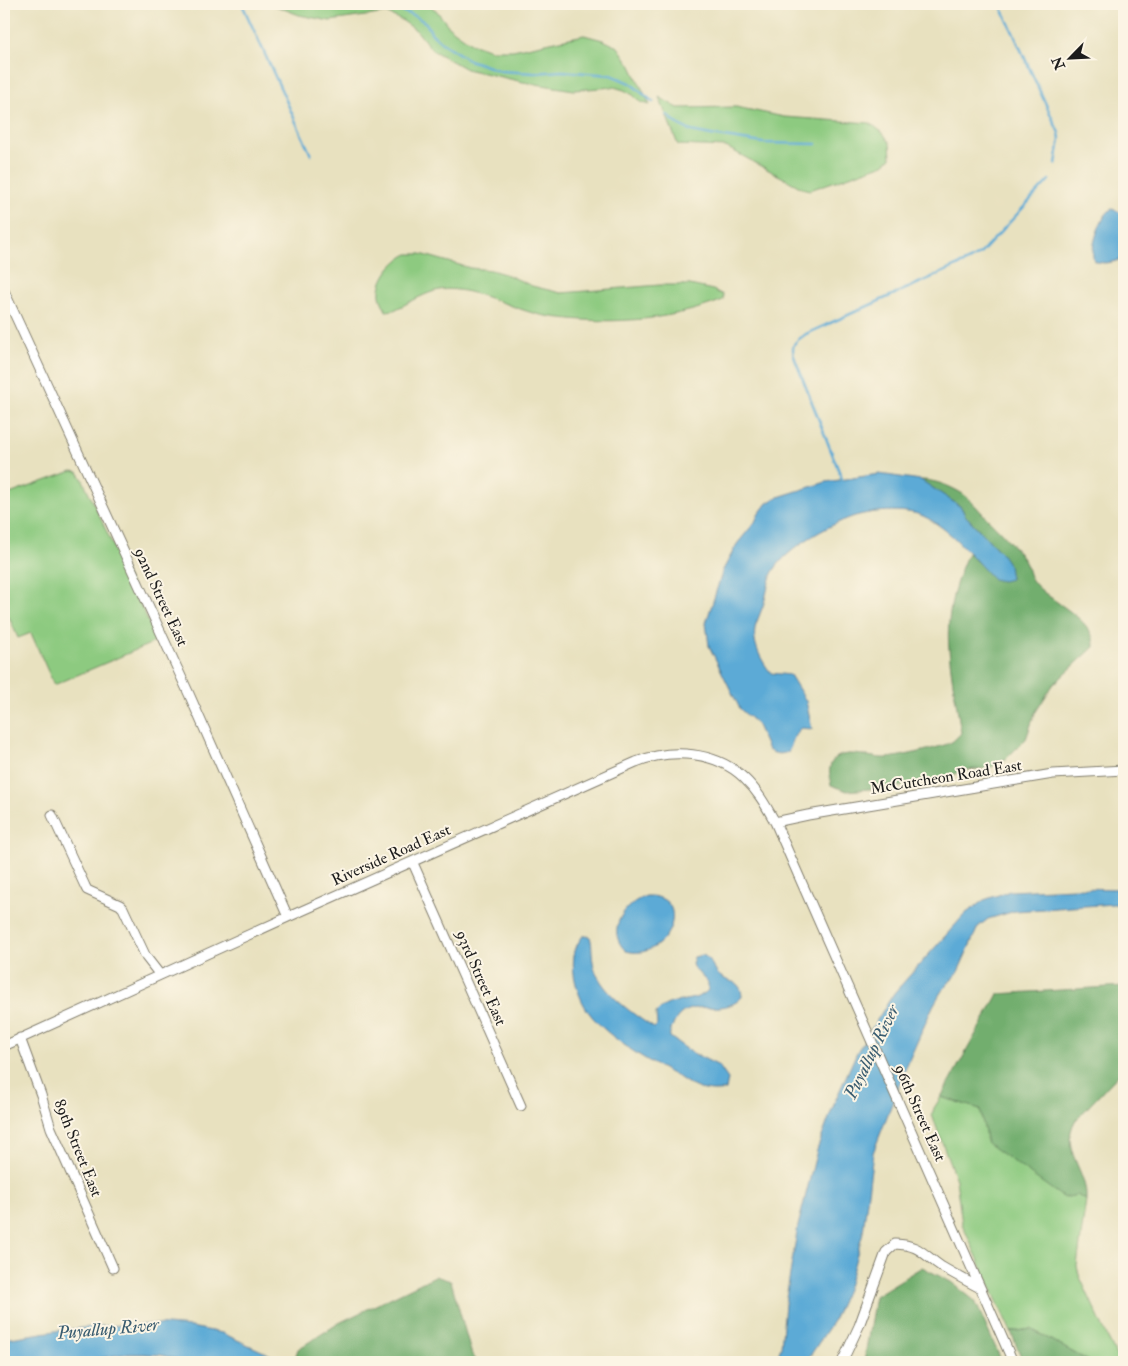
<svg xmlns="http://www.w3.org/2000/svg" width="1128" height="1366" font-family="'IM FELL Double Pica',serif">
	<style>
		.green { fill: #8dca80; stroke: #54734e }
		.forest { fill: #72ae6e; stroke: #476545 }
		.water { fill: #5caad6; stroke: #3c6379 }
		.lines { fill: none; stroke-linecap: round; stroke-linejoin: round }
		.stream { stroke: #5caad6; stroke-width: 2.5 }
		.minor-casing { stroke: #827e6e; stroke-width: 11 }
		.minor { stroke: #fff; stroke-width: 9 }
		.labels { text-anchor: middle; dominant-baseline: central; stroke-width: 4; stroke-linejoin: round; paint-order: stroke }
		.street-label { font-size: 16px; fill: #1c1c1c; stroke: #fcf5e5 }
		.water-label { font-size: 18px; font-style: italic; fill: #395c70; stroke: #fcf5e5 }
	</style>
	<rect width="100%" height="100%" fill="#fcf5e5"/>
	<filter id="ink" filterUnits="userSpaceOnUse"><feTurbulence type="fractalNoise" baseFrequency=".02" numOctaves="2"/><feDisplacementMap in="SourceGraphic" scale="10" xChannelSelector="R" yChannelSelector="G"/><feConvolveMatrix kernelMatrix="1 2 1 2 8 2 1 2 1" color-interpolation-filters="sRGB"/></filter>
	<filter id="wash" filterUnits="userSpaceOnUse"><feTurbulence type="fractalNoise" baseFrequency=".0096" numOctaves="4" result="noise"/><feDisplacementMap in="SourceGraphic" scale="20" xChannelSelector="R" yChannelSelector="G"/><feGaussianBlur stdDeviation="1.12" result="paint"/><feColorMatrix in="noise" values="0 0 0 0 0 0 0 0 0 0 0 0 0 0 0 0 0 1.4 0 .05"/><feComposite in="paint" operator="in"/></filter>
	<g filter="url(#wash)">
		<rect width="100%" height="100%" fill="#e8e1bf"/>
		<path class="green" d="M 271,4 L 426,4 L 436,10 L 450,28 L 471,43 L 491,50 L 513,50 L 584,35 L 603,40 L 618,47 L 631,66 L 650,105 L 640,102 L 633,95 L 624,90 L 614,87 L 574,90 L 523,82 L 466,69 L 432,50 L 417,31 L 403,21 L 386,13 L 330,21 L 299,15 Z
			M 659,97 L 678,108 L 736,107 L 784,117 L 870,123 L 883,133 L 890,143 L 891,158 L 884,164 L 810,190 L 802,188 L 726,147 L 678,145 Z
			M 408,254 L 421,254 L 470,268 L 491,270 L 508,275 L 532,286 L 561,293 L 660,285 L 690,285 L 713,290 L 723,295 L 723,300 C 667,322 605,325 546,316 C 514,311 466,282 435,291 C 421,295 407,304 394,310 L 386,311 C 384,306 381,301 380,296 C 378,279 394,260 408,254 Z
			M 72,471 L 78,472 L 82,478 L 157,641 L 54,685 L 31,633 L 18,638 L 9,617 L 4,619 L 4,496 Z
			M 941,1097 L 980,1109 L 1077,1195 L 1086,1200 L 1077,1266 L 1079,1275 L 1119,1362 L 1090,1362 L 1031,1329 L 1011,1332 L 962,1224 L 956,1180 L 932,1115 L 934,1108 Z"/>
		<path class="forest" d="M 921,480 C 935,480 950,486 963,494 C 971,500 978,509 985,516 C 999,530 1014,545 1025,562 C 1028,567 1028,575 1032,580 C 1047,602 1096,618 1094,647 L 1053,685 L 1035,713 L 1026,739 L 1007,758 L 990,768 L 966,770 L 939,780 L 903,786 L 847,791 L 831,785 C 830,778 828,768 832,762 C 843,746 871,759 886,758 C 900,757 938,748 950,743 C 954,741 958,736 961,733 C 957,705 951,677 949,649 C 946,616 954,583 968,553 L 977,562 L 1001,553 L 965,515 L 961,507 Z
			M 1124,986 L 1124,1069 L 1075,1121 C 1059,1150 1088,1170 1086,1200 L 1077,1195 L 1064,1198 L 987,1143 L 980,1109 L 941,1097 L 998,994 Z
			M 922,1267 L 951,1282 L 975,1301 L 1002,1362 L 864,1362 L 875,1296 Z
			M 435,1276 L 451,1281 L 471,1352 L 477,1362 L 297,1362 L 295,1358 L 298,1349 L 339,1323 Z
			M 1031,1329 L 1090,1362 L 1023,1362 L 1011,1332 Z"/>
		<path class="water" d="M 1112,209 L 1124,214 L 1124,258 C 1114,262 1105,265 1094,261 C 1089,250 1101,214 1112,209 Z
			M 879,474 L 921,480 L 961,507 L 965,515 L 1001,553 L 1009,565 L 1011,579 L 1002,581 L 993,579 C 972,557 951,529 923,516 C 906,508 869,511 852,517 C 827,526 789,547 774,570 C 768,579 767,595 763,606 C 761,612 758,618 756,624 C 751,641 760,659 771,673 L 790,675 L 806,701 L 812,729 L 801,728 C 793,734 793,744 788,752 C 780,755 775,754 768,750 L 756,723 L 740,709 L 709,646 L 706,623 L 723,570 L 737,544 L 755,522 L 758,515 L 767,503 L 775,498 L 826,482 Z
			M 1074,888 L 1124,889 L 1124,905 L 1113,904 L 1015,911 L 988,919 L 978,927 L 958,972 L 941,992 L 933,1006 L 906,1067 L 873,1153 L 863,1232 L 848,1287 L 833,1321 L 806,1362 L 776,1362 L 781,1347 L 785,1304 L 798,1226 L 817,1150 L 836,1099 L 857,1052 L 894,993 L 965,914 L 984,900 L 1010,891 Z
			M 646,896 C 695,894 669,963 626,951 C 605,932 623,904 646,896 Z
			M 583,936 L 590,936 C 593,946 591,956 594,967 C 601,992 633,1014 654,1028 L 657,1025 L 656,1013 C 671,995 695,1005 708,990 L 708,983 L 693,967 L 692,964 L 694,957 L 702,955 L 705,956 C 711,961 713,967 717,973 C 727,985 741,977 742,997 C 723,1019 688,994 674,1023 C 672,1028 669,1032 670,1037 L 691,1052 L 719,1066 L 728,1079 L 726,1090 C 717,1092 709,1091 700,1089 C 693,1087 686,1082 680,1078 C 652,1064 609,1039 590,1014 C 575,995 565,955 583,936 Z
			M 154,1324 L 191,1327 L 222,1333 L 286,1362 L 188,1362 L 161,1355 L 144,1354 L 125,1354 L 78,1362 L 4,1362 L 4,1339 L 55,1331 L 100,1326 Z"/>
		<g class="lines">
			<path class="stream" d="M 242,4 L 311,155
				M 308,4 C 322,8 334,7 348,4
				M 383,4 L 415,16 L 426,23 L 432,34 L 442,43 L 469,60 L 501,71 L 535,73 L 562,71 L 611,75 L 630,83 L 653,102
				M 1000,4 L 1059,133 L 1060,139 L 1056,164
				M 667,115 L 679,125 L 691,131 L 711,135 L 763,143 L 817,144
				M 842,479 L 795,359 C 790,345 794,342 806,334 L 970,260 L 981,253 L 1049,180"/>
		</g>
	</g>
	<g filter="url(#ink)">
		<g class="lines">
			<g class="minor-casing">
				<path id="minor" d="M 4,291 L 189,694 L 288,917
					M 52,815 L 85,886 L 87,890 L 120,905 L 123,908 L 146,957 L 160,975
					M 775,822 L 808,815 L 1053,774 L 1124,770
					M 413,863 L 521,1106
					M 20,1038 L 41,1095 L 51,1128 L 113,1268
					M 4,1046 L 288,917 L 636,762 C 671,748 716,751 744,778 C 758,791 766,806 775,822 L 1013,1362
					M 842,1362 L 859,1326 L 886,1252 L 895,1244 C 921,1245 922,1254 942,1267 C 954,1274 967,1281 980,1288"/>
			</g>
			<use href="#minor" class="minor"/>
		</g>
	</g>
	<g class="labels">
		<g class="street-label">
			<text transform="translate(161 597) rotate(65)">92nd Street East</text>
			<text transform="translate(946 777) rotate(-9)">McCutcheon Road East</text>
			<text transform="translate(391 855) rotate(-24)">Riverside Road East</text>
			<text transform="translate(481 978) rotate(66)">93rd Street East</text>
			<text transform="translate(920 1113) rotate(66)">96th Street East</text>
			<text transform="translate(78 1148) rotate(68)">89th Street East</text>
		</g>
		<g class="water-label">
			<text transform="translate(872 1052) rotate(-64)">Puyallup River</text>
			<text transform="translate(108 1329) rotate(-5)">Puyallup River</text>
		</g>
	</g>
	<rect width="1128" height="1366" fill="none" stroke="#fcf5e5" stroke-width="20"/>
	<g transform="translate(1070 58) rotate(246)" stroke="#fcf5e5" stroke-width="4" paint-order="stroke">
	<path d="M0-4L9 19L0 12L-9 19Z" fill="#1c1c1c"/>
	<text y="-8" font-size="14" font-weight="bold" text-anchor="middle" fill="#1c1c1c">N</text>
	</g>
</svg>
